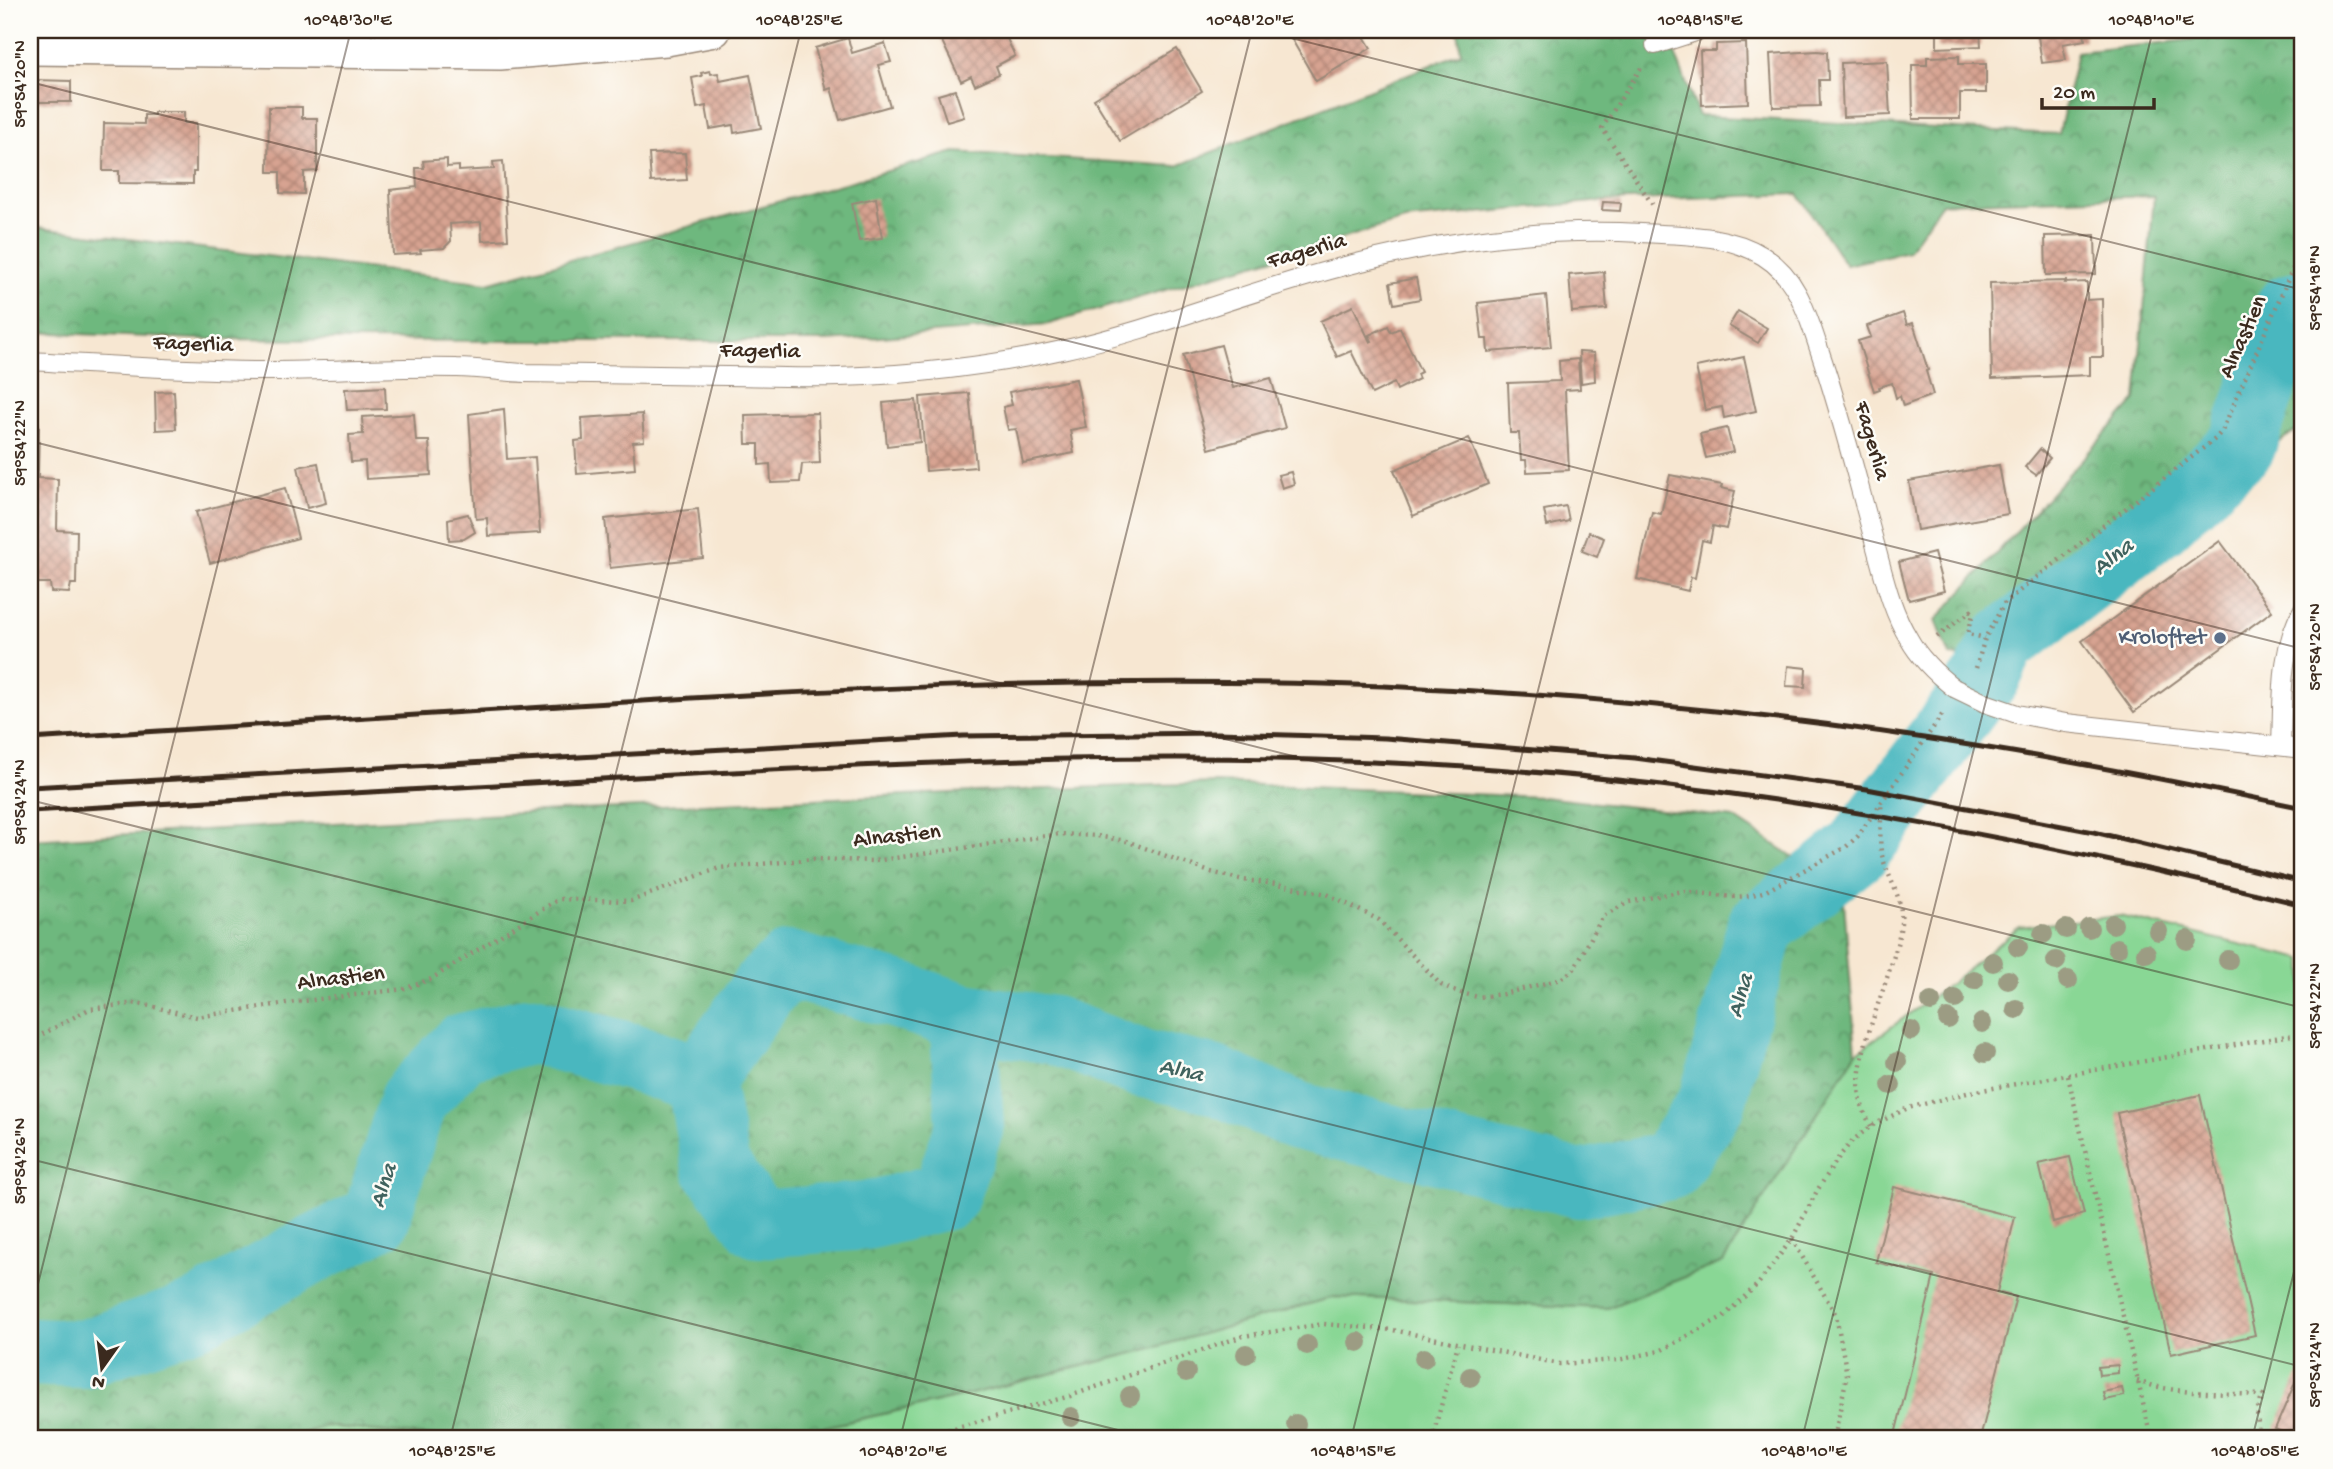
<svg xmlns="http://www.w3.org/2000/svg" width="2333" height="1469" viewBox="0 0 2333 1469" font-family="'Gochi Hand',sans-serif">
<defs>
<pattern id="forest-crowns" width="20" height="18" patternUnits="userSpaceOnUse" patternTransform="scale(1.75)"><rect width="20" height="18" fill="#6eb87e"/><path d="M2 6a3 3 0 1 1 6 0M12 15a3 3 0 1 1 6 0" fill="none" stroke="#5c9667"/></pattern>
<pattern id="building-cross-hatch" width="8" height="8" patternUnits="userSpaceOnUse" patternTransform="scale(1.75)"><rect width="8" height="8" fill="#d7a391"/><path d="M0 0l8 8M0 8l8-8" fill="none" stroke="#b08576"/></pattern>
</defs>
<rect width="100%" height="100%" fill="#fdfcf7"/>
<filter id="ink" filterUnits="userSpaceOnUse"><feTurbulence type="fractalNoise" baseFrequency=".0143" numOctaves="2"/><feDisplacementMap in="SourceGraphic" scale="14" xChannelSelector="R" yChannelSelector="G"/><feConvolveMatrix kernelMatrix="1 2 1 2 8 2 1 2 1" color-interpolation-filters="sRGB"/></filter>
<filter id="wash" filterUnits="userSpaceOnUse"><feTurbulence type="fractalNoise" baseFrequency=".00686" numOctaves="4" result="noise"/><feDisplacementMap in="SourceGraphic" scale="28" xChannelSelector="R" yChannelSelector="G"/><feGaussianBlur stdDeviation="1.57" result="paint"/><feColorMatrix in="noise" values="0 0 0 0 0 0 0 0 0 0 0 0 0 0 0 0 0 1.4 0 .05"/><feComposite in="paint" operator="in"/></filter>
<g filter="url(#wash)">
<rect width="100%" height="100%" fill="#f7e7d2"/>
<g fill="#89d795" stroke="#62805a" stroke-width="2">
<path d="M2120 916 2303 959V1439H769L951 1399 1145 1350 1334 1297 1607 1308 1723 1262 1856 1053 1946 987 2019 927Z"/>
<path d="M325 1426 447 1438 484 1439H285Z"/>
</g>
<g fill="url(#forest-crowns)" stroke="#54714e" stroke-width="2">
<path d="M1458 30H1666L1699 116 2059 134 2077 52 2281 30H2303V426L2047 595 1989 660 1950 656 1936 620 2136 400 2154 196 1942 203 1908 251 1846 265 1798 194 1603 201 1405 220 1049 324 828 341H485L197 339 30 332V227L488 283 955 152 1177 166 1461 53Z"/>
<path d="M1216 783 1542 797 1734 818 1843 889 1856 1053 1723 1262 1607 1308 1334 1297 1145 1350 951 1399 769 1439H484L447 1438 325 1426 285 1439H30V840C425 817 820 796 1216 783Z"/>
</g>
<g fill="none" stroke-linecap="round" stroke-linejoin="round">
<g stroke="#48b7bf" stroke-width="68">
<path d="M700 1080 766 986 789 965 901 996 963 1017"/>
<path d="M30 1352 83 1354 195 1315 301 1256 376 1218 413 1100 463 1047 533 1030 639 1059 700 1080 716 1167 758 1224 866 1216 945 1196 970 1126 963 1017 1053 1030 1140 1063 1212 1079 1298 1116 1579 1184 1669 1166 1712 1102 1761 926 1858 849 1987 677 2003 643 2159 523 2242 446 2289 308 2303 303"/>
</g>
</g>
<g id="blocks">
<g fill="url(#building-cross-hatch)">
<path d="M945 30H1003L1015 56 996 66 999 74 975 85 971 76 961 81 938 33Z"/>
<path d="M1305 30H1360L1371 48 1316 81 1291 38Z"/>
<path d="M1937 30H1980L1981 46 1937 48Z"/>
<path d="M2037 30H2084L2085 40 2063 44 2066 60 2042 63Z"/>
<path d="M848 38 852 53 885 43 891 62 878 65 890 106 840 120 831 88 826 90 815 48Z"/>
<path d="M1746 43 1748 103 1702 105 1700 51H1716V44Z"/>
<path d="M1177 49 1202 91 1120 141 1094 99Z"/>
<path d="M1817 51 1827 52 1828 80H1819L1820 106 1773 107 1770 54Z"/>
<path d="M1959 56V64H1986V93H1960V119H1913L1912 65H1927V57Z"/>
<path d="M1887 61 1890 115 1843 117 1841 63Z"/>
<path d="M710 71 711 74 718 73 720 81 750 75 761 128 734 133 733 125 710 129 706 106 697 108 692 78 702 76 701 73Z"/>
<path d="M34 80 71 81V102H34Z"/>
<path d="M955 90 964 117 947 122 938 95Z"/>
<path d="M269 107H302V118H317V171L304 172V194L280 193V172H268Z"/>
<path d="M154 112H184V123H196V172H193V184L119 183V171H103L104 123 144 124V115H154Z"/>
<path d="M685 153 687 180 651 182 649 154Z"/>
<path d="M447 159V167L459 166V171L494 169 493 162 503 161 508 239 482 241 481 222 450 224 451 241 444 248 420 250 421 253 393 255 390 190 417 187 416 168H424L423 161Z"/>
<path d="M876 198 882 238 859 241 852 203Z"/>
<path d="M1603 202 1621 203 1620 211 1602 210Z"/>
<path d="M2095 235 2096 274 2046 275 2045 236Z"/>
<path d="M1604 272 1607 309 1572 312 1569 275Z"/>
<path d="M1416 278 1420 299 1394 304 1390 283Z"/>
<path d="M2066 281 2065 283 2087 282V300L2102 299 2103 357H2090V375L1992 379 1990 283Z"/>
<path d="M1546 295 1551 347 1488 352 1487 339H1482L1478 303Z"/>
<path d="M1353 306 1370 342 1372 341 1369 335 1388 326 1391 332 1400 328 1421 372 1417 374 1419 379 1397 390 1394 383 1372 394 1351 351 1337 357 1320 321Z"/>
<path d="M1738 311 1767 328 1758 343 1729 326Z"/>
<path d="M1903 313 1907 325 1913 323 1928 370 1926 371 1933 395 1903 406 1900 396 1896 398 1892 383 1879 387 1880 389 1874 391 1858 341 1871 337 1867 326Z"/>
<path d="M161 338 172 339 170 349 159 348Z"/>
<path d="M1221 345 1233 388 1271 378 1285 428 1209 449 1183 355Z"/>
<path d="M1579 352 1594 353 1595 381 1581 383Z"/>
<path d="M1744 357 1756 411 1724 418 1722 407 1705 410 1696 367Z"/>
<path d="M1578 359 1580 389 1565 390 1569 470 1527 472 1526 460H1521L1519 433H1510L1508 383 1560 381 1559 361Z"/>
<path d="M1076 379 1086 427 1070 430 1074 453 1023 463 1016 429 1008 430 1003 407 1012 405 1009 392Z"/>
<path d="M385 387 386 409 347 410 345 389Z"/>
<path d="M174 391 176 429 156 430 155 392Z"/>
<path d="M969 393 976 467 926 471 920 397Z"/>
<path d="M916 400 920 442 887 446 883 403Z"/>
<path d="M504 409 507 459 535 457 540 533 488 536 487 518 476 519 469 414Z"/>
<path d="M818 413 820 463 802 464 800 482 771 483 770 464 759 465V444H746L745 415Z"/>
<path d="M414 414 416 441H429L431 475 366 479 365 461 351 462 349 435 363 434 362 417Z"/>
<path d="M642 414 644 441 633 442 635 469 577 474 575 441 583 440 582 418Z"/>
<path d="M30 426 39 427 38 478 58 479 57 530 77 531 76 584H71L69 593 51 592 50 583H30Z"/>
<path d="M1727 428 1733 452 1706 458 1700 434Z"/>
<path d="M1469 438 1488 484 1413 516 1394 470Z"/>
<path d="M2040 449 2050 458 2036 475 2025 467Z"/>
<path d="M318 463 326 503 307 508 298 467Z"/>
<path d="M1999 465 2008 514 1917 530 1909 481Z"/>
<path d="M1291 472 1294 484 1282 488 1278 475Z"/>
<path d="M1670 475 1722 485 1721 488 1735 491 1726 529 1713 526 1710 542 1702 540 1695 578 1691 577 1688 591 1637 579 1652 512 1661 514Z"/>
<path d="M285 488 298 538 210 563 196 512Z"/>
<path d="M1566 506 1569 521 1547 526 1544 510Z"/>
<path d="M698 509 703 558 610 568 605 519Z"/>
<path d="M468 514 475 532 464 539 449 540 448 519Z"/>
<path d="M1589 532 1604 538 1597 557 1582 551Z"/>
<path d="M2220 541 2272 611 2134 712 2082 641Z"/>
<path d="M1934 553 1944 591 1909 600 1899 562Z"/>
<path d="M1788 666 1806 668 1805 687 1786 686Z"/>
<path d="M2200 1095 2255 1335 2171 1354 2117 1113Z"/>
<path d="M2070 1157 2084 1214 2053 1222 2039 1164Z"/>
<path d="M1894 1187 2015 1217 1997 1292 2016 1297 1980 1439H1894L1934 1276 1876 1262Z"/>
<path d="M2303 1364V1439H2298L2275 1429Z"/>
<path d="M2118 1365V1373L2099 1375 2098 1367Z"/>
<path d="M2122 1388 2124 1396 2105 1400 2103 1392Z"/>
</g>
</g>
</g>
<g filter="url(#ink)">
<use href="#blocks" fill-opacity="0" stroke="#998878" stroke-width="2"/>
<g fill="none" stroke-linecap="round" stroke-linejoin="round">
<g stroke="#998878" stroke-width="20">
<g id="lane">
<path d="M1655 45 1702 30"/>
<path d="M30 361C105 365 179 370 254 371 322 372 389 366 457 368 479 368 502 372 524 373 591 374 659 375 726 376 764 376 801 378 839 377 910 375 992 366 1062 350 1161 328 1255 288 1353 264 1446 240 1546 228 1642 233 1682 235 1728 234 1763 256 1797 277 1807 313 1819 349 1841 413 1857 479 1875 544 1884 576 1891 610 1909 639 1920 659 1936 674 1954 688"/>
<path d="M1985 703 2017 714 2066 723 2303 749"/>
<path d="M2281 746C2283 699 2279 650 2303 609"/>
</g>
</g>
<g stroke="#998878" stroke-width="36">
<path id="street" d="M30 48 500 53 666 39 714 30"/>
</g>
<g stroke="#998878" stroke-width="4.5" stroke-dasharray="2 5" stroke-linecap="butt">
<path d="M1641 68 1602 128 1654 207"/>
<path d="M1937 637 1971 611 1973 614 1968 634 1985 638"/>
<path d="M1976 668 1985 638 2005 602 2215 439 2222 431 2294 266 2303 263"/>
<path d="M30 1041 89 1009 137 1003 197 1017 287 1003 404 989 431 979 559 899 631 901 719 868 814 859 874 861 1060 834 1097 836 1126 841 1207 871 1243 880 1276 884 1327 894 1379 920 1441 985 1461 993 1478 997 1503 994 1561 979 1574 969 1603 916 1629 902 1683 891 1732 897 1749 896 1766 891 1846 847 1858 836 1944 712"/>
<path d="M2068 1076 2150 1434 2155 1439"/>
<path d="M1871 1126C1867 1118 1863 1110 1861 1101 1849 1057 1896 973 1901 923 1904 897 1886 876 1881 851 1879 836 1882 818 1881 802"/>
<path d="M1792 1239 1836 1315 1847 1375 1834 1439"/>
<path d="M2137 1381C2178 1395 2220 1393 2263 1395L2257 1411 2259 1439"/>
<path d="M914 1439 1070 1396 1243 1336 1324 1324 1393 1330 1560 1364 1618 1360 1660 1351 1724 1316 1758 1284 1792 1239 1818 1189 1839 1157 1852 1141 1871 1126 1908 1108 1971 1092 2303 1033"/>
<path d="M1432 1439 1458 1344"/>
</g>
<use href="#lane" stroke="#fff" stroke-width="18"/>
<use href="#street" stroke="#fff" stroke-width="33"/>
<g stroke="#3b2a1e" stroke-width="5">
<path d="M30 739C202 728 373 718 545 707 824 689 1103 675 1383 686 1585 695 1788 715 1988 748 2093 765 2198 786 2303 808"/>
<path d="M30 787 963 736 1217 733 1385 738 1635 758 1867 789 2094 832 2303 882"/>
<path d="M30 811C244 799 458 787 672 775 937 761 1200 749 1465 767 1748 785 2028 838 2303 905"/>
</g>
<g stroke="#998878" stroke-width="20" stroke-linecap="butt">
<path id="lane-bridge" d="M1954 688 1985 703"/>
</g>
<use href="#lane-bridge" stroke="#fff" stroke-width="18"/>
</g>
<g fill="#9c9c83">
<circle cx="2113" cy="924" r="10"/>
<circle cx="2089" cy="928" r="10"/>
<circle cx="2066" cy="929" r="10"/>
<circle cx="2158" cy="931" r="10"/>
<circle cx="2043" cy="934" r="10"/>
<circle cx="2187" cy="940" r="10"/>
<circle cx="2018" cy="947" r="10"/>
<circle cx="2117" cy="948" r="10"/>
<circle cx="2146" cy="953" r="10"/>
<circle cx="2228" cy="960" r="10"/>
<circle cx="2056" cy="961" r="10"/>
<circle cx="1993" cy="962" r="10"/>
<circle cx="1974" cy="980" r="10"/>
<circle cx="2008" cy="980" r="10"/>
<circle cx="2068" cy="980" r="10"/>
<circle cx="1955" cy="999" r="10"/>
<circle cx="1931" cy="1002" r="10"/>
<circle cx="2016" cy="1009" r="10"/>
<circle cx="1948" cy="1019" r="10"/>
<circle cx="1982" cy="1023" r="10"/>
<circle cx="1911" cy="1031" r="10"/>
<circle cx="1985" cy="1053" r="10"/>
<circle cx="1897" cy="1062" r="10"/>
<circle cx="1891" cy="1085" r="10"/>
<circle cx="1358" cy="1342" r="10"/>
<circle cx="1307" cy="1345" r="10"/>
<circle cx="1246" cy="1354" r="10"/>
<circle cx="1424" cy="1358" r="10"/>
<circle cx="1186" cy="1372" r="10"/>
<circle cx="1470" cy="1377" r="10"/>
<circle cx="1130" cy="1396" r="10"/>
<circle cx="1071" cy="1417" r="10"/>
<circle cx="1296" cy="1424" r="10"/>
</g>
</g>
<path fill="none" stroke="#3b2a1e" stroke-width="2" stroke-opacity="0.45" d="M1259 30 2303 290M30 82 2303 649M30 441 2303 1008M30 800 2303 1367M30 1159 1154 1439M30 1316 351 30M450 1439 801 30M900 1439 1252 30M1351 1439 1703 30M1802 1439 2153 30M2252 1439 2303 1236"/>
<circle fill="#5c6f8a" stroke="#fdfcf7" stroke-width="2.5" cx="2220" cy="638" r="7"/>
<g text-anchor="middle" dominant-baseline="central" stroke-width="5" stroke-linejoin="round" paint-order="stroke">
<g font-size="23" fill="#3b2a1e" stroke="#fdfcf7">
<text transform="translate(1307 252) rotate(-16)">Fagerlia</text>
<text transform="translate(2244 337) rotate(-66)">Alnastien</text>
<text transform="translate(193 345) rotate(2)">Fagerlia</text>
<text transform="translate(760 352) rotate(1)">Fagerlia</text>
<text transform="translate(1871 441) rotate(74)">Fagerlia</text>
<text transform="translate(897 837) rotate(-6)">Alnastien</text>
<text transform="translate(341 979) rotate(-7)">Alnastien</text>
</g>
<g font-size="23" fill="#4e5e75" stroke="#fdfcf7" text-anchor="end">
<text x="2206" y="638">Kroloftet</text>
</g>
<g font-size="24" font-style="italic" fill="#40625e" stroke="#fdfcf7">
<text transform="translate(2114 558) rotate(-38)">Alna</text>
<text transform="translate(1742 996) rotate(-74)">Alna</text>
<text transform="translate(1181 1072) rotate(13)">Alna</text>
<text transform="translate(385 1186) rotate(-72)">Alna</text>
</g>
</g>
<rect width="2333" height="1469" fill="none" stroke="#fdfcf7" stroke-width="77"/>
<g transform="translate(102 1368) rotate(194)" stroke="#fdfcf7" stroke-width="5" paint-order="stroke">
<path d="M0-5L12 26L0 18L-12 26Z" fill="#3b2a1e"/>
<text y="-10" font-size="19" font-weight="bold" text-anchor="middle" fill="#3b2a1e">N</text>
</g>
<path d="M2042 98v10h112v-10" fill="none" stroke="#3b2a1e" stroke-width="3.5"/>
<text x="2053" y="98" font-size="21" fill="#3b2a1e" stroke="#fdfcf7" stroke-width="5" paint-order="stroke">20 m</text>
<rect x="38" y="38" width="2256" height="1392" fill="none" stroke="#3b2a1e" stroke-width="2.5"/>
<g font-size="18" text-anchor="middle" fill="#3b2a1e">
<text x="348" y="25">10°48'30"E</text>
<text x="799" y="25">10°48'25"E</text>
<text x="1250" y="25">10°48'20"E</text>
<text x="1700" y="25">10°48'15"E</text>
<text x="2151" y="25">10°48'10"E</text>
<text transform="translate(19 84) rotate(-90)" y="6">59°54'20"N</text>
<text transform="translate(2314 288) rotate(-90)" y="6">59°54'18"N</text>
<text transform="translate(19 443) rotate(-90)" y="6">59°54'22"N</text>
<text transform="translate(2314 647) rotate(-90)" y="6">59°54'20"N</text>
<text transform="translate(19 802) rotate(-90)" y="6">59°54'24"N</text>
<text transform="translate(2314 1006) rotate(-90)" y="6">59°54'22"N</text>
<text transform="translate(19 1161) rotate(-90)" y="6">59°54'26"N</text>
<text transform="translate(2314 1365) rotate(-90)" y="6">59°54'24"N</text>
<text x="452" y="1456">10°48'25"E</text>
<text x="903" y="1456">10°48'20"E</text>
<text x="1353" y="1456">10°48'15"E</text>
<text x="1804" y="1456">10°48'10"E</text>
<text x="2255" y="1456">10°48'05"E</text>
</g>
</svg>
